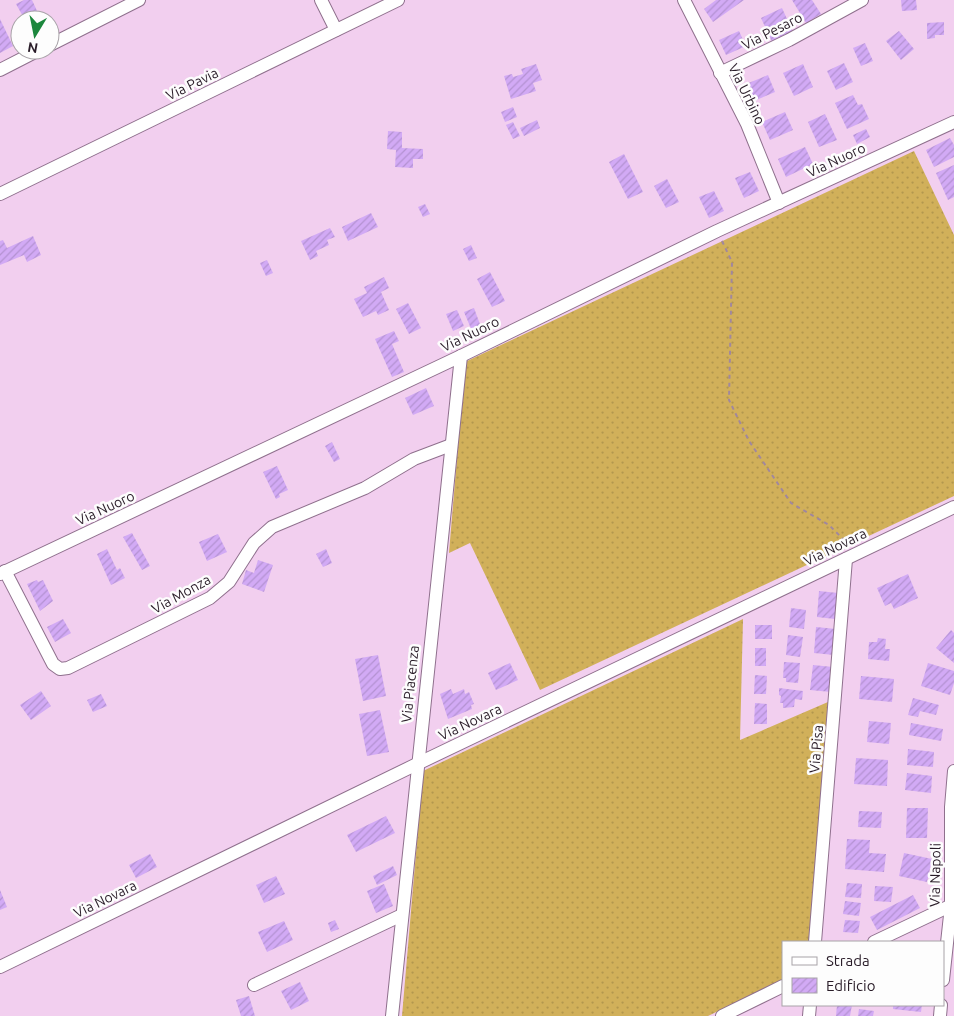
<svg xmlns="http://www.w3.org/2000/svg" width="954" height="1016" viewBox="0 0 954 1016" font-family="Ubuntu,sans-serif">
<defs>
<pattern id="grass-dots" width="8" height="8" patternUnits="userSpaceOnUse" patternTransform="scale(1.25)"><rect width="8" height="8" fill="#d1b05a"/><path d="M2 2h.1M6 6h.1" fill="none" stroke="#b3974e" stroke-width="1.8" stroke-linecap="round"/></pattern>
<pattern id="building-hatch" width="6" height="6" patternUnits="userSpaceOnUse" patternTransform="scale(1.25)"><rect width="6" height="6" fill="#d2aaf5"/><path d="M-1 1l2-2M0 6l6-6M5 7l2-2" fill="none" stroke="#b492d2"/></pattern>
</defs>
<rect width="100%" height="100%" fill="#f2cfef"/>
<g fill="url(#grass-dots)">
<path d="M914 151 954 235V496L540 690 470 543 449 553 465 362Z"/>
<path d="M743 619 740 740 828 702 811 942H783V980L708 1016H402L423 771Z"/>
</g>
<g fill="url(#building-hatch)">
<path d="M24 0H32L38 13 25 20 16 4Z"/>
<path d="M716 0H744L713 22 704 9Z"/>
<path d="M792 0H812L821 14 806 23Z"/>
<path d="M901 0H916L917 10 902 11Z"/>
<path d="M782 8 793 32 772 42 761 18Z"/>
<path d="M0 19 13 46 0 53Z"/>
<path d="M944 22V35H935V38L927 39V23Z"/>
<path d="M739 31 746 46 726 55 719 40Z"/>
<path d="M899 31 914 49 901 60 886 41Z"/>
<path d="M865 43 873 61 861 66 853 48Z"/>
<path d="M844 63 853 82 836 90 827 71Z"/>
<path d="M536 64 542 80 533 83 536 91 511 99 504 76 512 74 513 77 523 74 521 69Z"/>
<path d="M803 64 813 87 794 96 783 73Z"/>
<path d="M768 75 775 92 754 101 746 84Z"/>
<path d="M853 95 858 105 862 104 869 119 847 129 835 103Z"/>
<path d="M513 107 517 117 505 122 501 112Z"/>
<path d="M785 112 793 130 770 140 762 122Z"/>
<path d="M825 114 837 140 819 147 808 122Z"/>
<path d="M537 120 540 128 524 136 520 128Z"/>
<path d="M513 122 520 136 513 139 506 125Z"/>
<path d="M866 129 870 137 857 144 853 135Z"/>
<path d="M388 131 402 132V148L423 149V159H413V168L395 167 396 150 387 149Z"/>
<path d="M950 138 954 145V157L934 167 926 150Z"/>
<path d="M805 147 813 164 786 177 778 159Z"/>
<path d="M624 154 643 192 628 199 609 162Z"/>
<path d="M954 165V197L948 200 936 173Z"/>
<path d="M750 172 759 191 744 198 735 178Z"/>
<path d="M667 179 679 202 666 208 654 186Z"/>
<path d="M714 191 724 211 709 218 699 197Z"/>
<path d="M425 204 430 214 423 217 418 207Z"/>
<path d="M371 213 378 227 348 241 342 227Z"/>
<path d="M330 228 335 237 327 240 329 245 316 251 318 256 310 260 301 241Z"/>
<path d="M33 236 41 255 27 262 24 255 0 265V241L3 240 7 248Z"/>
<path d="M471 245 477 258 469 261 463 249Z"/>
<path d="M267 260 273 273 266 276 260 263Z"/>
<path d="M490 272 505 301 492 307 477 279Z"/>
<path d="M384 277 389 288 381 292 389 310 378 315 376 311 363 317 354 299 367 293 364 287Z"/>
<path d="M408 303 421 328 409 334 396 309Z"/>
<path d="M474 308 481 327 472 331 464 312Z"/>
<path d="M457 310 464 326 453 331 446 314Z"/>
<path d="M394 331 399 341 392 344 404 372 392 377 375 339Z"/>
<path d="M426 388 434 406 413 415 405 398Z"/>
<path d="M332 442 340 459 334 462 325 446Z"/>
<path d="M277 466 288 490 279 494 280 497 276 499 263 472Z"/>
<path d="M132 533 150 566 142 570 123 537Z"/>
<path d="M218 534 227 552 207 561 199 542Z"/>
<path d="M107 549 117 570 120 568 125 578 111 585 97 554Z"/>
<path d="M326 549 332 563 323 567 316 554Z"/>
<path d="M258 560 273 565 264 592 242 584 246 570 254 573Z"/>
<path d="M908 574 918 598 894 609 891 603 885 606 877 588Z"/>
<path d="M37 580 38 582 43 580 53 601 40 611 27 584Z"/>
<path d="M819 591 838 593 835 619 817 617Z"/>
<path d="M791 608 806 610 804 629 789 627Z"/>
<path d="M63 619 71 633 55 642 47 627Z"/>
<rect x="755" y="625" width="17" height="14"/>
<path d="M816 627 836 629 834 655 814 653Z"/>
<path d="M951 630 954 633V663L936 648Z"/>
<path d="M788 635 803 637 800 657 786 655Z"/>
<path d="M878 638 886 639 885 649H890L889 661 868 659 869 642H877Z"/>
<rect x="755" y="648" width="11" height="18"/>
<path d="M378 655 386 696 363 701 355 659Z"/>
<path d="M784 662 800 663 798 683 786 682V678H783Z"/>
<path d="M510 663 518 680 496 690 488 673Z"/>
<path d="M928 663 954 671V683L950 695 921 686Z"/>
<path d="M813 665 833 667 831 692 810 690Z"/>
<path d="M755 675 767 676 766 694H754Z"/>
<path d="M861 676 894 679 892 702 859 699Z"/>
<path d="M779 688 803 691 802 700 795 699 794 707 783 708V703H780L781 696 779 695Z"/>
<path d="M451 689 453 694 464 689 465 694 469 692 474 704 471 705 472 709 448 719 440 694Z"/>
<path d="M41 691 51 706 31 720 20 705Z"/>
<path d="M101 694 107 706 93 712 87 700Z"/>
<path d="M913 698 939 705 936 715 920 711 918 717 908 715Z"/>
<path d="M755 703 767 704V724H754Z"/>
<path d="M380 710 389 752 367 756 359 714Z"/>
<path d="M869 721 891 723 889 744 867 742Z"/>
<path d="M911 723 943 729 941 741 909 735Z"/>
<path d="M908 749 934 752 933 767 907 765Z"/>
<path d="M856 758 888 760 887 786 854 784Z"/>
<path d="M907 773 932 776 931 793 905 790Z"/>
<path d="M907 808H928L927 838H906Z"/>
<path d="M859 811 882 812 881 828 858 827Z"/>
<path d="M386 816 395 833 356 852 347 835Z"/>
<path d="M847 839 870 840 869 853 886 854 884 872 845 869Z"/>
<path d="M904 853 932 859 927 882 899 876Z"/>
<path d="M150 854 157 867 136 878 129 865Z"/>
<path d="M393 866 397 875 377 885 373 876Z"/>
<path d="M276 876 285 894 264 903 256 885Z"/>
<path d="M847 883 862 884 861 898 845 897Z"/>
<path d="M384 884 393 906 376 913 367 891Z"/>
<path d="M875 886 893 887 891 902 874 901Z"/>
<path d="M0 890 7 907 0 910Z"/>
<path d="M913 895 920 908 877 930 870 917Z"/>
<path d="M845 901 861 903 859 916 843 914Z"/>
<path d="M335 920 339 929 331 932 328 923Z"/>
<path d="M845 920 860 921 858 933 843 932Z"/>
<path d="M284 921 293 940 267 952 258 932Z"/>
<path d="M300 982 309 1001 291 1010 281 991Z"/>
<path d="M249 996 255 1016H241L236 1000Z"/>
<path d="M837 1005H852L850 1016H836Z"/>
<path d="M893 1005H922L921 1012 893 1009Z"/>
<path d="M859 1009 874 1011 873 1016H858Z"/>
</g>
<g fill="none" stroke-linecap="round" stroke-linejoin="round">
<g stroke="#8f708d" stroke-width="14">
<g id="minor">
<path d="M321 0 336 30"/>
<path d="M684 0 747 124 779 203"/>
<path d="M50 45 139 0"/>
<path d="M0 70 39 50"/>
<path d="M720 73 789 40 862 0"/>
<path d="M0 194 398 0"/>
<path d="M5 571 53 664 60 669 68 668 210 598 229 582 254 543 272 527 365 488 414 459 451 445"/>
<path d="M0 574 461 356 717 231 954 122"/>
<path d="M815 942 846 559"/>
<path d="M874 942 954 904"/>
<path d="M0 967 417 764 954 507"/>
<path d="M943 980 951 906V807L954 771"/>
<path d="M254 985 402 915"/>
<path d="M392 1016 461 356"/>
<path d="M722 1016 783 986"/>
<path d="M809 1016 810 1005"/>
<path d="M940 1016 941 1005"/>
</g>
</g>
<path stroke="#a1879e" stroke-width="2" stroke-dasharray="4 4" stroke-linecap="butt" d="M722 241 732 262 729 400 749 441 791 503 829 525 848 544"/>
<use href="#minor" stroke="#fff" stroke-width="12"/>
</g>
<g text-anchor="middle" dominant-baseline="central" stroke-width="5" stroke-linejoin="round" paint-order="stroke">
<g font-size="14" fill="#291c28" stroke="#fdfdfd">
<text transform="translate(772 31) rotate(-27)">Via Pesaro</text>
<text transform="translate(192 84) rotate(-26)">Via Pavia</text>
<text transform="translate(747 94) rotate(64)">Via Urbino</text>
<text transform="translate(836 160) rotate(-25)">Via Nuoro</text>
<text transform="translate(470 334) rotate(-26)">Via Nuoro</text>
<text transform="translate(105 508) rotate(-25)">Via Nuoro</text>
<text transform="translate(835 547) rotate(-26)">Via Novara</text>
<text transform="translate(181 594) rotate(-29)">Via Monza</text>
<text transform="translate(410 684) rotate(-84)">Via Piacenza</text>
<text transform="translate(470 722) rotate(-25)">Via Novara</text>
<text transform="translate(816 749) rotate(-85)">Via Pisa</text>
<text transform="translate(935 875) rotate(-89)">Via Napoli</text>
<text transform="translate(105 899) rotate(-26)">Via Novara</text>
</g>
</g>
<rect x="782" y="941" width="162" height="65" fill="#fdfdfd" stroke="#a8a3a8"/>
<rect x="792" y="957" width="25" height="8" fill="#ffffff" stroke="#a8a3a8"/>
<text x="826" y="966" font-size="15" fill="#291c28">Strada</text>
<rect x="792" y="978" width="25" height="15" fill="url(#building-hatch)" stroke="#a8a3a8"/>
<text x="826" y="991" font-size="15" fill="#291c28">Edificio</text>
<g transform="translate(35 35) rotate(190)"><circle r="24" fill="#fdfdfd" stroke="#a8a3a8"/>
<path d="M0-4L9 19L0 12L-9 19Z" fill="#1c873d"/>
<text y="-8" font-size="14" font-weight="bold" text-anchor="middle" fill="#291c28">N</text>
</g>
</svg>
